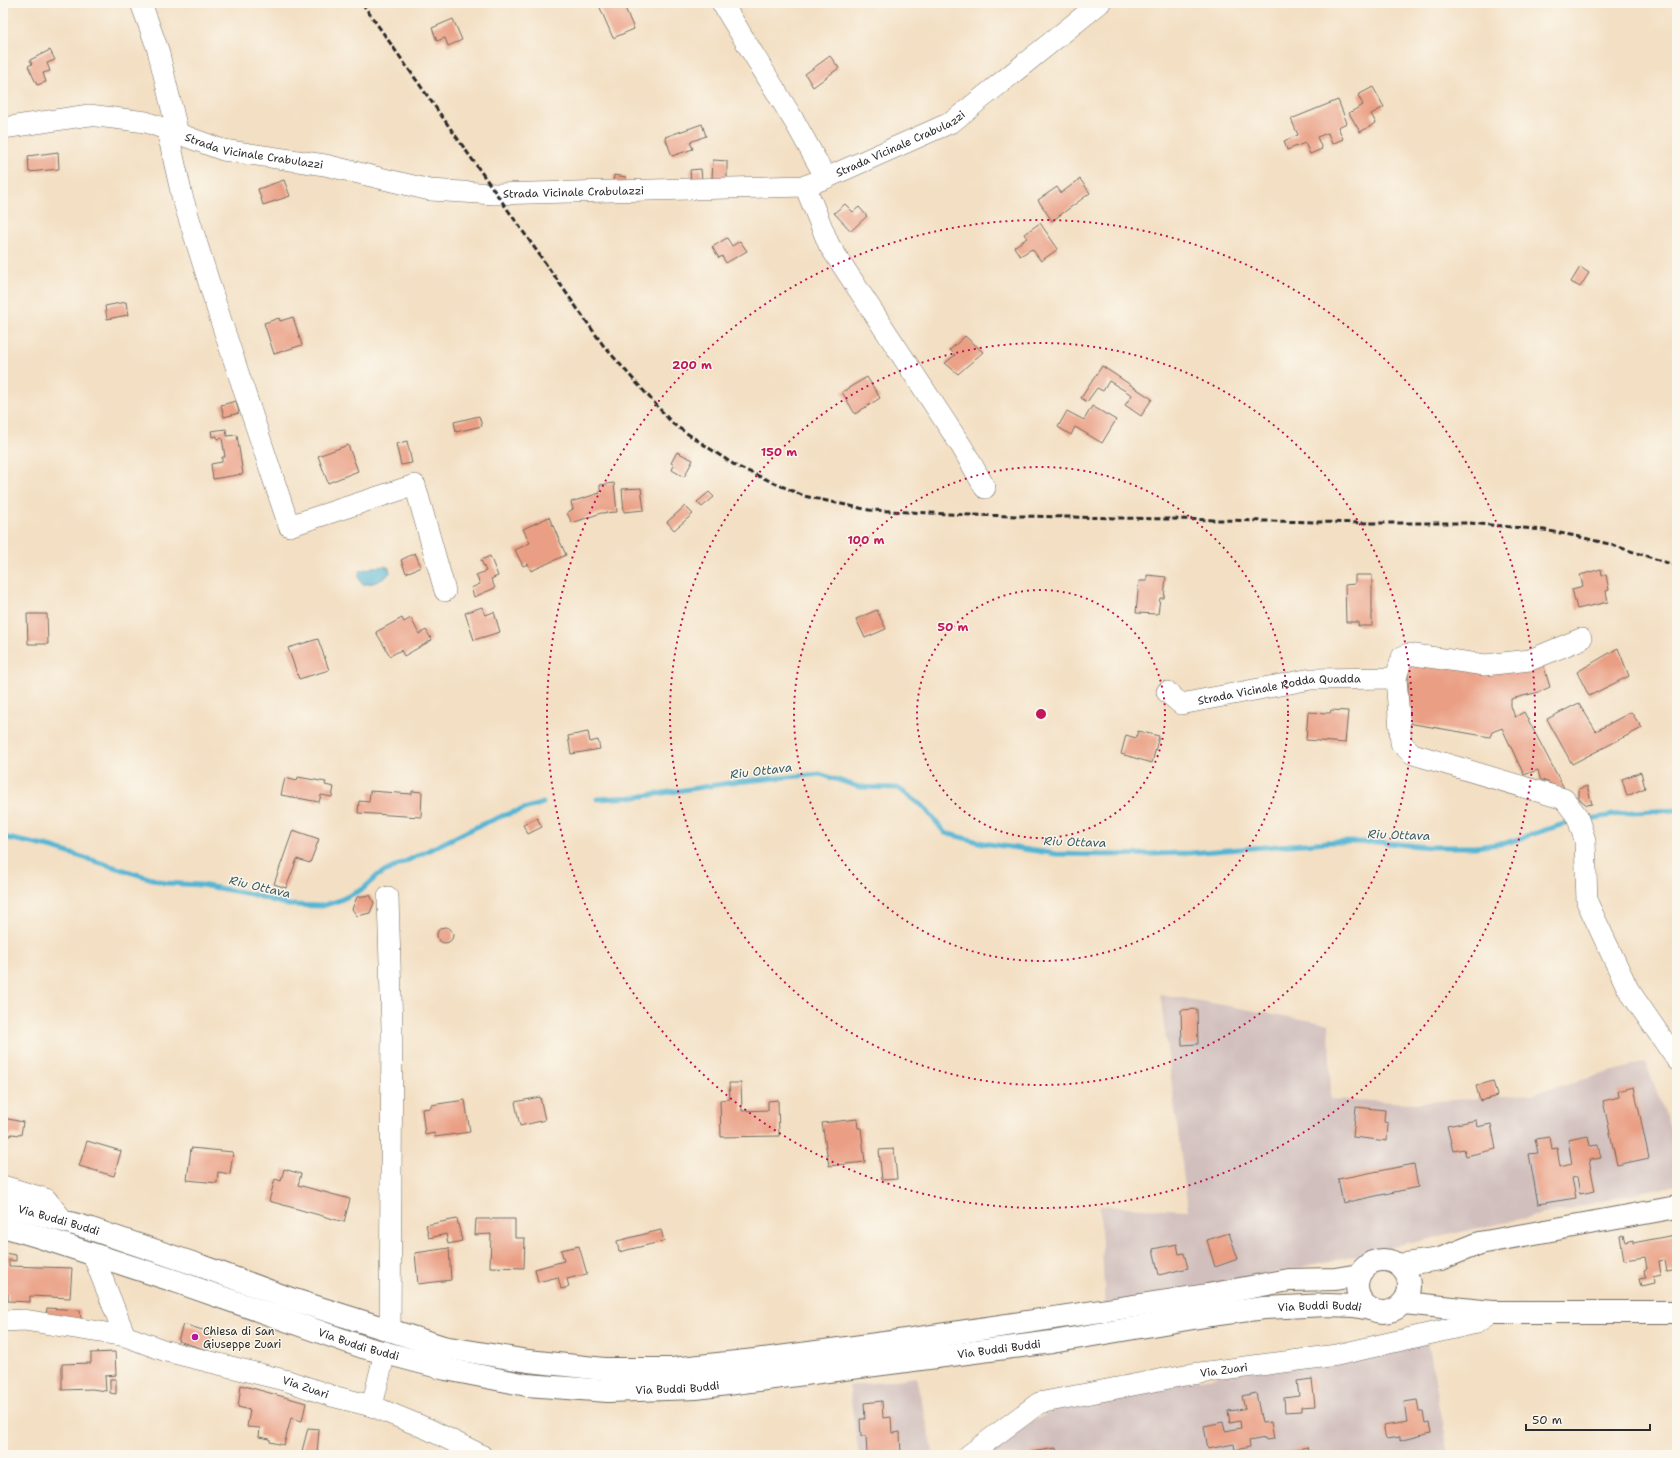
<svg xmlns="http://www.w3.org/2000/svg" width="1680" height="1458" viewBox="0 0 1680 1458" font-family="'Shantell Sans',sans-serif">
<rect width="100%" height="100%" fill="#fbf7ec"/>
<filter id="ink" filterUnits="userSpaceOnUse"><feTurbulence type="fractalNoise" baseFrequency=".025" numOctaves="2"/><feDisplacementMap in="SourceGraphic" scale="8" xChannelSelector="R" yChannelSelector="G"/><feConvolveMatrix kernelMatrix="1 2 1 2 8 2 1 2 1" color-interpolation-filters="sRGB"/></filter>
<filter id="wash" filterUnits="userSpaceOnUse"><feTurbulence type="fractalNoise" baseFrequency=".012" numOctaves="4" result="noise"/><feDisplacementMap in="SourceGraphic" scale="16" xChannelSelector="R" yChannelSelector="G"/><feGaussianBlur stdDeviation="0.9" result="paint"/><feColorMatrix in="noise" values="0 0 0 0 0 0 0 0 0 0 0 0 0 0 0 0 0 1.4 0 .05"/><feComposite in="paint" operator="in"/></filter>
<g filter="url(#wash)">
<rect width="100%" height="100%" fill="#f3dfc3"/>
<g fill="#d1bfbd">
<path d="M1160 994 1329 1024 1331 1099 1414 1103 1531 1094 1646 1062 1677 1146V1185L1105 1310 1100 1206 1188 1210Z"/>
<path d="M1428 1342 1449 1455H984L1006 1437 1071 1400Z"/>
<path d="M916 1377 934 1455H859L849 1386Z"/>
</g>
<path fill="#55b5d3" stroke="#40707f" d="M385 566 389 568 390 572C386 580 370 585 362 584 359 580 358 576 360 571L373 567Z"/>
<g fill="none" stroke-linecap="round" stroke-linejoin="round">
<g stroke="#55b5d3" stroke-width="5">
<path d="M597 799 637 797 736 782 820 774 859 787 898 788 924 807 945 833 983 843 1056 854 1106 855 1190 853 1328 842H1377L1429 847H1475L1506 843 1573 821"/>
<path d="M1589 819 1633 812 1677 810"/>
<path d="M3 837 50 847 165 883 201 885 251 894 288 905 322 906 338 901 363 889 378 875 474 828 502 816 543 803"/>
</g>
</g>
<g id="blocks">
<g fill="#ea9f84">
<path d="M598 3H623L634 29 613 38Z"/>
<path d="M453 19 462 40 448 46 445 38 437 41 432 28Z"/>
<path d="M50 50 55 60 47 63 50 71 43 73 46 82 37 85 28 66 32 64 30 60Z"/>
<path d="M830 56 839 68 813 87 805 74Z"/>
<path d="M1373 87 1384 107 1371 114 1376 123 1360 132 1349 113 1363 105 1358 95Z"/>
<path d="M1338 100 1347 123 1338 127 1343 139 1332 144 1328 133 1317 137 1322 149 1310 154 1305 143 1287 150 1284 141 1298 135 1291 119Z"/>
<path d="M702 124 706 136 690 142 693 149 672 156 665 137Z"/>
<path d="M58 152 59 169 29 172 28 156Z"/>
<path d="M713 160 727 161V180L712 179Z"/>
<path d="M701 169 702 180 691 181 690 170Z"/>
<path d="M614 175 626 177 625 184 613 182Z"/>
<path d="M1080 179 1090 193 1052 221 1038 200 1057 187 1061 193Z"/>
<path d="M284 180 290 196 263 205 258 189Z"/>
<path d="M845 204 853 212 859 207 867 216 851 231 834 213Z"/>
<path d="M1040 223 1058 249 1041 261 1032 249 1020 256 1014 247 1027 238 1024 234Z"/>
<path d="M727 238 732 246 740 241 747 251 726 263 722 256 719 258 712 247Z"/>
<path d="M1580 267 1589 273 1580 287 1571 282Z"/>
<path d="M126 302 128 315 107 319 105 306Z"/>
<path d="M293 317 302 345 274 354 264 323 279 318 280 321Z"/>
<path d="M965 336 983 352 958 374 945 363 955 355 950 350Z"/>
<path d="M1102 366 1152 399 1141 416 1125 405 1132 395 1109 381 1103 391 1097 388 1087 402 1081 398Z"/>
<path d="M867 377 880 398 855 414 842 392Z"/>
<path d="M236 401 239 413 224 417 221 405Z"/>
<path d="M1092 406 1116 420 1102 443 1075 427 1071 435 1058 427 1067 411 1084 420Z"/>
<path d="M479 416 482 426 456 432 454 422Z"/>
<path d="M226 429 227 436 237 435 243 474 213 479 211 464 222 462V457H225L222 438 217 439V436L212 437 211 431Z"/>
<path d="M407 441 412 463 401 465 396 444Z"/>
<path d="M348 445 358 471 328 483 318 456Z"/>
<path d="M677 452 693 460 684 477 672 470 674 465 671 463Z"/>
<path d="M614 483 617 512 601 513 572 523 567 513 573 509 571 502 600 493V485Z"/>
<path d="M641 488 644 510 624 512 622 489Z"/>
<path d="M709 492 714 497 702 507 697 502Z"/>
<path d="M685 506 693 514 674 530 667 522Z"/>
<path d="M549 517 566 555 531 571 528 564 523 566 515 550 530 543 523 529Z"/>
<path d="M415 553 421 567 406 573 401 560Z"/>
<path d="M490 556 498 576 491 579 495 588 474 597 471 588 480 584 476 575 486 571 481 560Z"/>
<path d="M1601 569 1602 575H1606L1609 590 1606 591 1608 602 1577 609 1572 589 1583 586 1580 575Z"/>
<path d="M1147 575 1166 577 1164 598H1160L1158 614 1136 613 1139 581H1147Z"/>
<path d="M1355 575H1372V626H1358V622H1346L1345 585 1355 584Z"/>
<path d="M482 607 485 615 494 612 500 632 474 640 465 613Z"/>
<path d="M877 610 886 629 865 638 856 619Z"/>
<path d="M27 614H47L48 644H28Z"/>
<path d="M402 618 404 622 411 618 419 634 426 630 432 640 404 656 401 650 390 656 376 632Z"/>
<path d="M318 639 329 670 299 679 288 648Z"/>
<path d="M1618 648 1629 676 1589 696 1577 672Z"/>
<path d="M1408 664H1543L1550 687 1539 692 1511 699V706L1515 717 1524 712 1565 790 1540 779 1538 770 1524 775 1502 728 1492 732 1490 737 1408 723Z"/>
<path d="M1579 703 1596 731 1631 712 1642 728 1572 764 1547 719Z"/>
<path d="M1331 710 1348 711 1345 743 1306 740 1308 712 1330 713Z"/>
<path d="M1138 731 1159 736 1152 763 1121 754 1126 735 1136 738Z"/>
<path d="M588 732 590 742 598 740 600 749 571 754 568 736Z"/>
<path d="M1641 772 1645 788 1627 796 1622 779Z"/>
<path d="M298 777 326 782 325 785 334 787 332 797 321 795 319 802 281 795 285 778 297 781Z"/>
<path d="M1587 786 1592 804 1587 805 1579 799V789Z"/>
<path d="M370 791 412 794V791L422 792 421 817 358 813 359 801 369 802Z"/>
<path d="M537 818 542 827 528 834 523 825Z"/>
<path d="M293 830 319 839 310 863 297 859 286 888 274 884Z"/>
<path d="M370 895 374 903 370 913 357 916 352 909 357 897Z"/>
<circle cx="445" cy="935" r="8"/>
<path d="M1197 1009 1198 1044 1182 1045 1181 1010Z"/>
<path d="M1493 1081 1497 1096 1480 1101 1476 1086Z"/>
<path d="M729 1083H741L742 1111 768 1110V1101L778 1100 779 1136 721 1137 720 1100 730 1099Z"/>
<path d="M1634 1087 1649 1158 1617 1165 1603 1101 1619 1097 1618 1091Z"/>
<path d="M540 1097 545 1120 520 1126 515 1102Z"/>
<path d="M465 1100 470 1132 435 1137 434 1133 425 1135 422 1109 431 1108V1105Z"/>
<path d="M1356 1107 1385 1110 1384 1122 1388 1123 1387 1141 1353 1137Z"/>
<path d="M3 1118 23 1122 21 1135 11 1134V1136L3 1135Z"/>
<path d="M857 1119 858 1128H861L865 1162 829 1166 822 1123Z"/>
<path d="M1476 1120 1477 1127 1491 1124 1496 1149 1466 1156 1464 1149 1453 1151 1447 1126Z"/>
<path d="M1588 1136 1590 1146 1598 1145 1601 1158 1589 1160 1595 1191 1580 1194 1577 1177 1572 1178 1576 1198 1538 1204 1529 1154 1538 1153 1535 1139 1550 1137 1552 1149 1557 1148 1560 1167 1572 1164 1568 1140Z"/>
<path d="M87 1141 121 1151 114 1176 79 1166Z"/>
<path d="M191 1148 233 1152 230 1174 218 1172 217 1183 187 1180Z"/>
<path d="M894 1149 897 1179 882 1180 879 1150Z"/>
<path d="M1414 1164 1418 1187 1343 1203 1338 1179Z"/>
<path d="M284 1169 301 1174 298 1185 350 1199 344 1222 269 1201 275 1179 281 1181Z"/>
<path d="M457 1219 462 1241 448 1244 446 1234 429 1238 426 1225Z"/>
<path d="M476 1219H515V1238H525L524 1268 490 1267 491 1234 475 1235Z"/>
<path d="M661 1230 664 1241 619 1252 617 1241Z"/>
<path d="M1229 1233 1238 1259 1215 1267 1207 1240Z"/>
<path d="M1623 1235 1625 1242 1633 1240V1243L1674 1235 1675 1241H1677V1270L1667 1272 1665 1260 1659 1261 1661 1275 1653 1277 1654 1284 1641 1287 1639 1279 1645 1278 1644 1270 1647 1269 1645 1257 1624 1260 1620 1236Z"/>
<path d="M1177 1244 1179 1254 1184 1253 1188 1268 1159 1275 1153 1249Z"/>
<path d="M579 1246 587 1274 567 1279 569 1287 561 1289 558 1277 538 1282 535 1269 564 1261 561 1250Z"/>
<path d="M449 1248 451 1280 418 1284 415 1253Z"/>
<path d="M4 1253 16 1255V1261L9 1260V1266L72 1268 70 1298 30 1296V1302L8 1301V1294H3Z"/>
<path d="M47 1308 80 1310 81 1319 46 1315Z"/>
<path d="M183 1324 212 1333 207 1350 178 1341Z"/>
<path d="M115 1352 116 1375 105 1376 106 1391 92 1389 62 1390V1364L91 1363V1353Z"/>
<path d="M3 1363H4L6 1392H3Z"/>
<path d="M110 1379H116V1394L110 1393Z"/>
<path d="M1312 1379 1315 1406 1301 1407V1411L1285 1412 1284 1398 1299 1396 1297 1381Z"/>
<path d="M241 1385 306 1403 302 1421 291 1418 284 1445 270 1442V1439L259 1437 260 1428 247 1427 250 1410 238 1407Z"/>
<path d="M1256 1393 1262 1423 1271 1422 1274 1439 1266 1440 1265 1438 1249 1441 1250 1447 1235 1450 1234 1444 1208 1449 1204 1426 1223 1422 1225 1431 1241 1428 1240 1421 1230 1423 1228 1411 1245 1409 1242 1396Z"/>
<path d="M1417 1400 1419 1411H1423L1425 1423 1429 1422 1431 1433 1400 1441V1437L1386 1439 1383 1426 1407 1422 1404 1402Z"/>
<path d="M882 1401 883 1418 891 1417 892 1433 900 1432 901 1455H867L866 1436H861L860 1419H865L864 1403Z"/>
<path d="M308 1428 319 1429 317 1454 302 1451Z"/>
<path d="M1307 1447 1309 1455H1275V1454Z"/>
<path d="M1056 1448 1057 1455H1032L1031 1452Z"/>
</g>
</g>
</g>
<g filter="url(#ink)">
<use href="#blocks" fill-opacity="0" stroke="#716a60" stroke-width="1"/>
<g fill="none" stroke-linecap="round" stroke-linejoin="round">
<g stroke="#716a60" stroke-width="22">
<g id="minor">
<path d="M141 3 158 50 178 134"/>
<path d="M722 3 796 124 826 178"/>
<path id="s1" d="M3 128 89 115 146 122 223 150 325 165 430 190 495 194 805 186 826 178 952 122 1100 3"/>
<path d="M167 129 182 196 221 321 289 526 415 485 445 591"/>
<path d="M805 186 829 245 962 447 985 488"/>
<path d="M1581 639 1530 660 1485 665 1408 654 1402 657 1396 678 1401 743 1413 754 1564 799 1577 816 1585 840 1587 902 1628 989 1677 1060"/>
<path id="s2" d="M1167 692 1181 704 1311 679 1396 678"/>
<path d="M388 897 392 1029 390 1331"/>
<path d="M3 1186 46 1199 63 1220"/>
<path d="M3 1321 24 1320 125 1336 93 1255"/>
<path id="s3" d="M125 1336 166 1351 288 1381 332 1396 372 1406 428 1429 481 1455"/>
<path d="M372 1406 385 1352"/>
<path id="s4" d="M969 1455 1039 1403 1185 1375 1337 1355 1476 1323 1492 1312"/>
</g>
</g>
<g stroke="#716a60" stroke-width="24">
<g id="major">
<path id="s5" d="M3 1204 88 1228 201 1266 291 1299 443 1347 528 1361 604 1369H672L755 1360 892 1342 1208 1295 1289 1280 1335 1279 1359 1275"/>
<path id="s6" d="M3 1226 40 1237 175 1281 363 1347 446 1369 527 1385 608 1391 696 1388 898 1362 1052 1342 1211 1315 1264 1308 1327 1305 1354 1306 1370 1309"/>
<circle cx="1383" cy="1286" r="26"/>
<path d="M1399 1265 1440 1259 1480 1243 1677 1207"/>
<path d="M1404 1303 1492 1312H1677"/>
</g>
</g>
<use href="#minor" stroke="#fff" stroke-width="21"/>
<use href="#major" stroke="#fff" stroke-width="22"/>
<path stroke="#2b2b2b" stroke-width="3" stroke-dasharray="6 3" stroke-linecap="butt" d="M362 3 603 345 673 424 736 466 804 496 869 510 970 515 1368 523H1469L1544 530 1576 536 1609 544 1677 566"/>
</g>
</g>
<g fill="none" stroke="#c2185b" stroke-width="2" stroke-dasharray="2 4">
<circle cx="1041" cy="714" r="124"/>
<circle cx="1041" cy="714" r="247"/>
<circle cx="1041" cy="714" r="371"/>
<circle cx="1041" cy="714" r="494"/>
</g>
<circle fill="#b5179e" stroke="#fbf7ec" stroke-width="1.5" cx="195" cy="1337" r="4"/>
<g text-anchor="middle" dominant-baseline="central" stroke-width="3" stroke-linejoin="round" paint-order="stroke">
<g font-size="11" fill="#2b2b2b" stroke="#fbf7ec">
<text stroke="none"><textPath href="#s1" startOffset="917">Strada Vicinale Crabulazzi</textPath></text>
<text stroke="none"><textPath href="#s1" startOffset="257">Strada Vicinale Crabulazzi</textPath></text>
<text stroke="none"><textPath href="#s1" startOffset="581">Strada Vicinale Crabulazzi</textPath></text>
<text stroke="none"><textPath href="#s2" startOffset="118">Strada Vicinale Rodda Quadda</textPath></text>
<text stroke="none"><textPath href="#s5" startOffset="58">Via Buddi Buddi</textPath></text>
<text stroke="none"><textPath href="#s6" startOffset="1347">Via Buddi Buddi</textPath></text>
<text stroke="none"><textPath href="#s6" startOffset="375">Via Buddi Buddi</textPath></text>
<text stroke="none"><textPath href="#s6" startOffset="1023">Via Buddi Buddi</textPath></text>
<text stroke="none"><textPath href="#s4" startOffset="275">Via Zuari</textPath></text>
<text stroke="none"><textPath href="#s6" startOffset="699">Via Buddi Buddi</textPath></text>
<text stroke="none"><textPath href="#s3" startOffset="188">Via Zuari</textPath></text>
</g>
<g font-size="11" fill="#2b2b2b" stroke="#fbf7ec" text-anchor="start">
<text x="203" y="1331">Chiesa di San<tspan x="203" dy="13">Giuseppe Zuari</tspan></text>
</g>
<g font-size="12" font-style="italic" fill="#3a5b66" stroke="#fbf7ec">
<text transform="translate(761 771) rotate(-7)">Riu Ottava</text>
<text transform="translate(1399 835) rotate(2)">Riu Ottava</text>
<text transform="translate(1075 842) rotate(2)">Riu Ottava</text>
<text transform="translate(260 887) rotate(13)">Riu Ottava</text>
</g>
</g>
<circle cx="1041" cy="714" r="6" fill="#c2185b" stroke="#fbf7ec" stroke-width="2"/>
<g font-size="12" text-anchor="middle" font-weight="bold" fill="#c2185b" stroke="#fbf7ec" stroke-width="3" stroke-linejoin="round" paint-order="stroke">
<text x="692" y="369">200 m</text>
<text x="779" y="456">150 m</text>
<text x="866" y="544">100 m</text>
<text x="953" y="631">50 m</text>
</g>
<rect width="1680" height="1458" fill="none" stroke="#fbf7ec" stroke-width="16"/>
<path d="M1526 1424v6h124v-6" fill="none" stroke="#2b2b2b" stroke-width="2"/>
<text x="1532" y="1424" font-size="12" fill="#2b2b2b" stroke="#fbf7ec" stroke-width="3" paint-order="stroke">50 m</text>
</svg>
